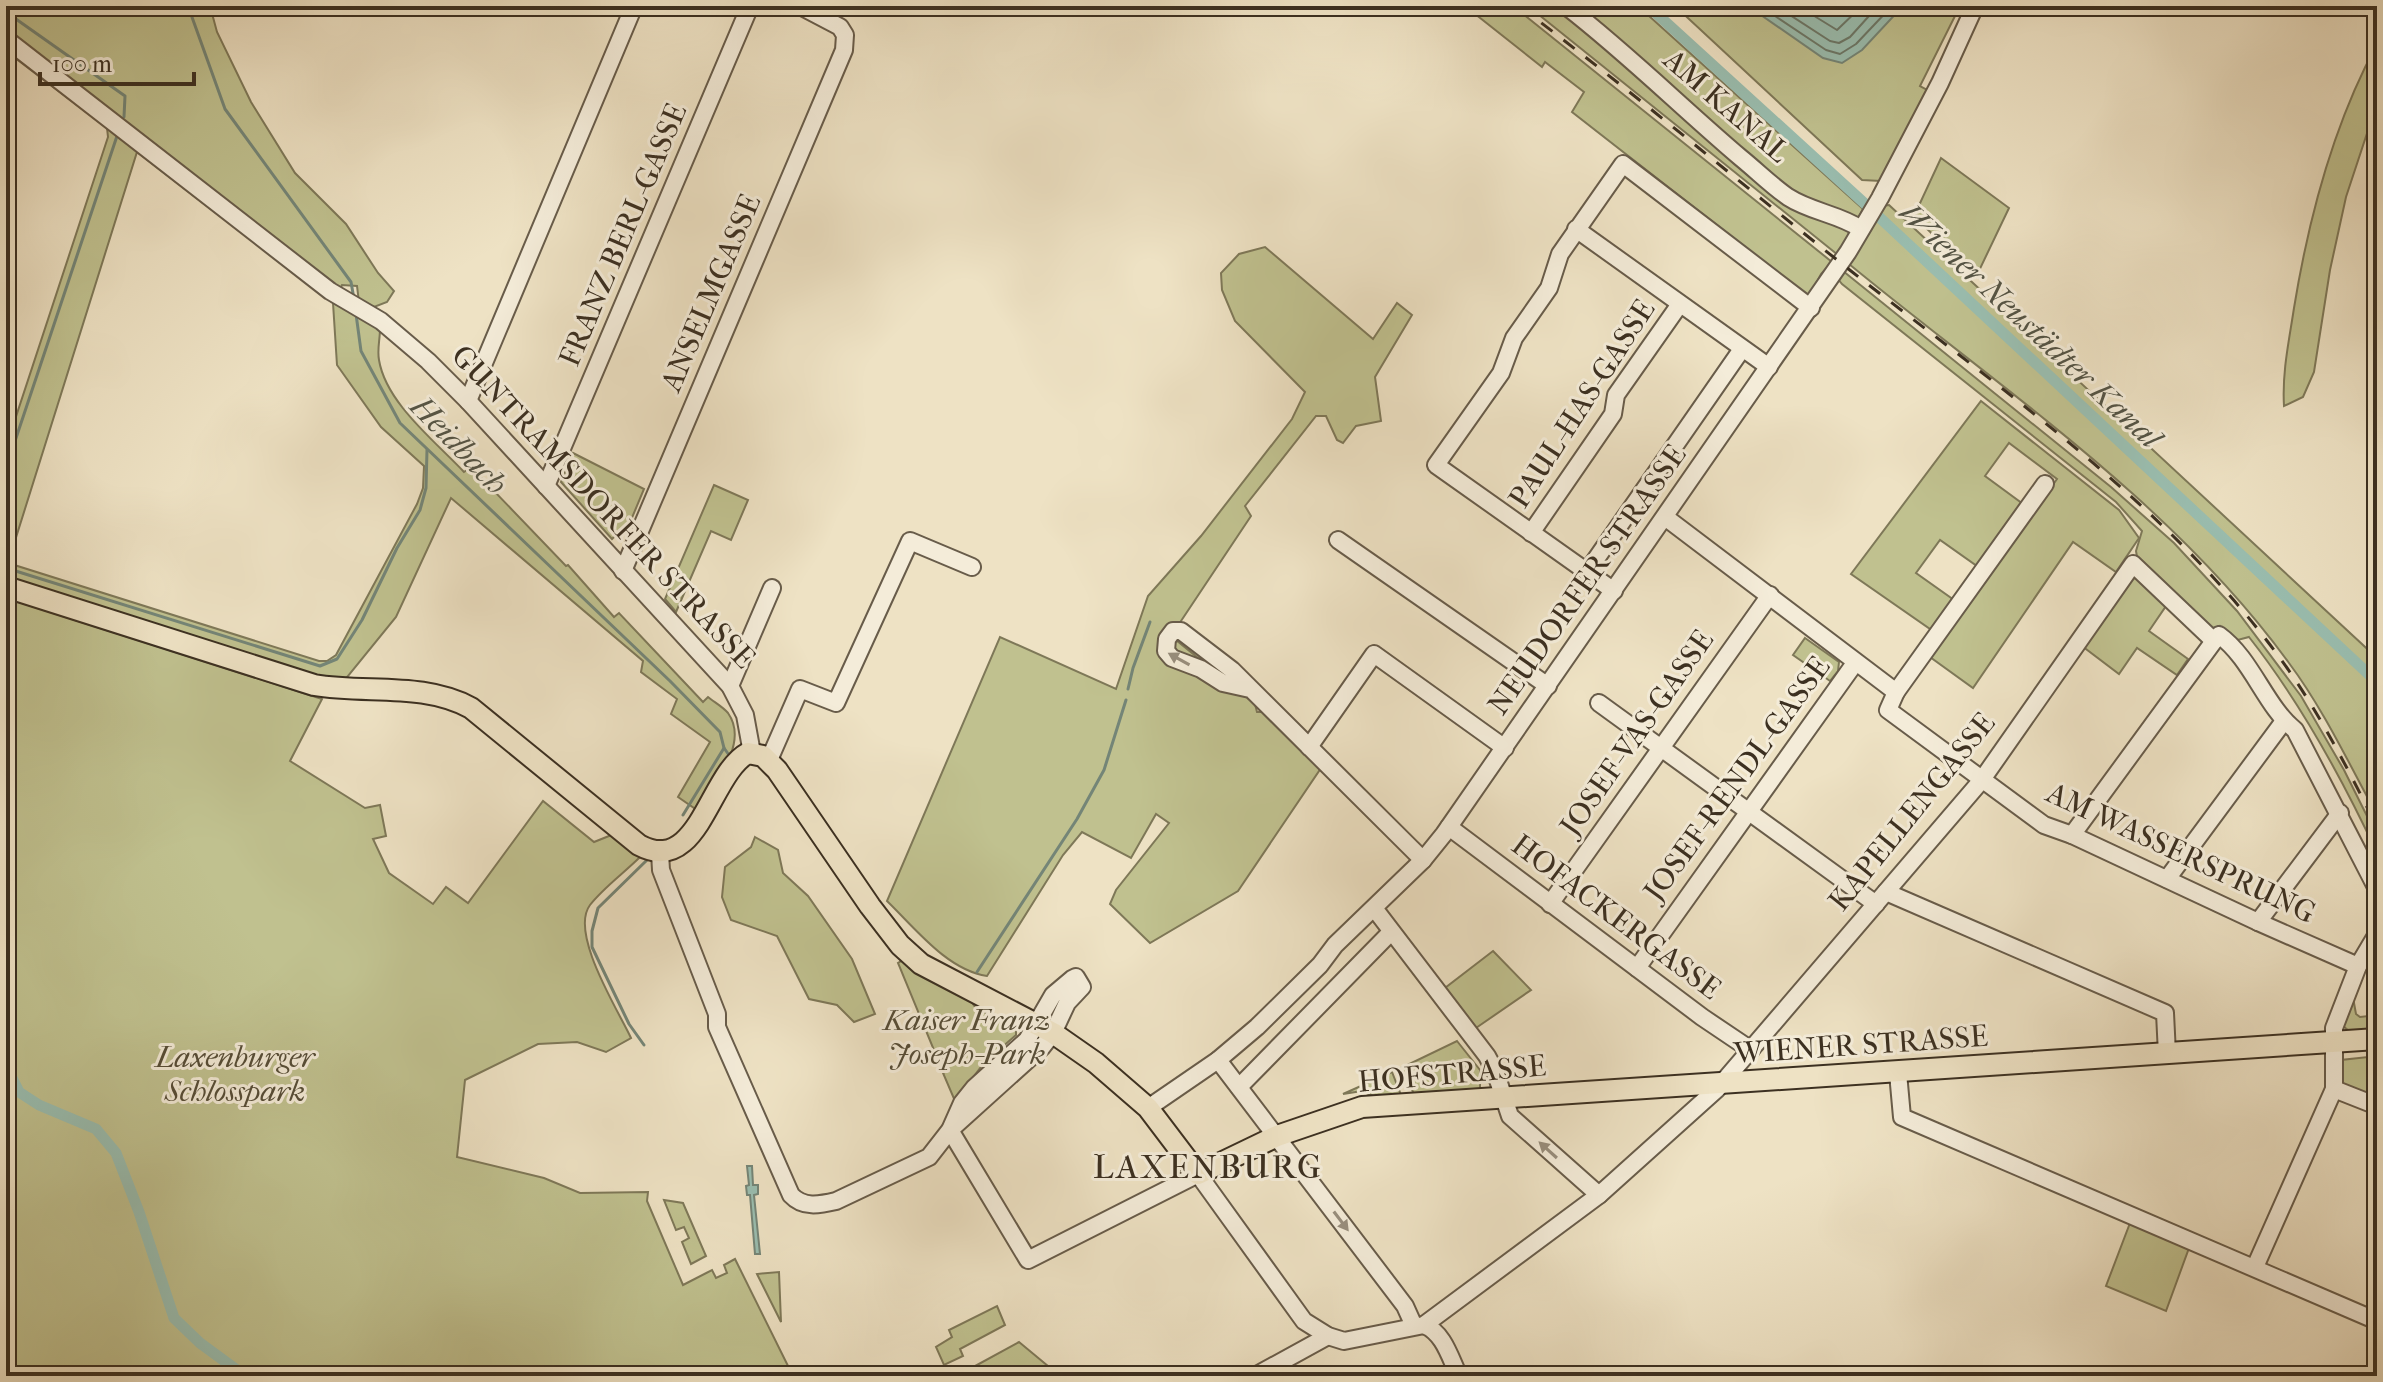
<svg xmlns="http://www.w3.org/2000/svg" width="2383" height="1382" viewBox="0 0 2383 1382" font-family="'IM FELL French Canon',serif">
<rect width="100%" height="100%" fill="#eee2c4"/>
<filter id="stains"><feTurbulence type="fractalNoise" baseFrequency=".0025" numOctaves="4"/><feColorMatrix values="0 0 0 0 .2 0 0 0 0 .09 0 0 0 0 .02 0 0 0 .5 -.17"/></filter>
<radialGradient id="worn" r=".72"><stop offset=".6" stop-color="#630" stop-opacity="0"/><stop offset="1" stop-color="#630" stop-opacity=".3"/></radialGradient>
<g fill="#c0c18f" stroke="#7e7858" stroke-width="2" fill-rule="evenodd">
<path d="M6 6H210L217 32 251 102 295 173 346 224 378 273 394 291 387 302 374 307 359 302 357 286 342 285 334 303 380 329C380 339 377 350 379 360 386 403 435 441 464 472L471 467 566 566 568 565 614 617 619 613 703 702 708 697C714 702 723 707 728 713 750 744 713 785 697 810L678 797 710 742 671 714 677 699 641 672 643 661 451 498 396 617 344 681 326 679 6 578V447L108 137 107 128 6 51ZM137 152 333 303 337 365 381 427 424 466 423 488 417 504 336 655 327 661H319L8 563Z"/>
<path d="M1465 6H1513L1832 262 1821 274 1809 297 1572 112 1584 92 1545 62 1542 67Z"/>
<path d="M1528 6H1638L1863 209 1857 220 1843 223 1849 232 1847 243 1838 255Z"/>
<path d="M1675 6H1960L1920 86 1929 91 1881 181 1862 180Z"/>
<path d="M2377 44V103L2346 197 2330 270 2314 372 2303 397 2284 406C2282 372 2289 341 2294 308 2309 216 2333 125 2377 44Z"/>
<path d="M1941 158 2009 208 1976 277 1914 216Z"/>
<path d="M1889 205 2377 658V815C2349 764 2324 710 2289 663 2172 502 2001 389 1849 264L1882 206Z"/>
<path d="M1265 247 1373 339 1397 303 1412 315 1375 377 1381 421 1356 426 1343 443 1337 440 1326 416H1316L1245 506 1251 516 1171 636 1255 704 1257 712H1265L1321 768 1238 891 1150 943 1110 904 1116 890 1169 823 1156 814 1131 858 1082 832 1063 855 987 976C947 970 915 928 887 901L1000 637 1116 689 1148 596 1201 536 1292 419 1305 392 1235 321 1222 290 1221 273 1239 254Z"/>
<path d="M1843 271 2111 487 2174 543 2237 611 2301 696 2344 770 2377 836V853C2341 776 2301 703 2249 637L2234 641 2220 626 2215 632 2138 562 2136 551 2142 531 2116 502 1842 284 1838 279Z"/>
<path d="M1981 401 2119 510 2139 538 2116 572 2073 542 1973 688 1930 657 2057 479 2009 443 1985 476 2023 504 1977 566 1940 540 1916 573 1954 600 1933 631 1851 574Z"/>
<path d="M573 453 644 489 626 532 620 531 612 539 561 482Z"/>
<path d="M714 485 748 500 731 540 711 531 676 612 665 599Z"/>
<path d="M2138 573 2168 603 2149 631 2188 659 2177 675 2137 648 2119 674 2082 646 2129 576Z"/>
<path d="M6 598 322 699 290 761 365 808 380 805 386 836 373 839 389 873 433 904 446 887 468 903 543 801 594 842 614 834 640 857C624 873 603 888 590 905 569 933 618 1010 631 1038L606 1052 577 1042 538 1044 465 1080 457 1157 544 1178 580 1193 648 1192 647 1201 683 1285 712 1270 716 1278 727 1273 724 1265 735 1259 793 1376H6Z"/>
<path d="M1805 638 1839 662 1838 671 1830 681 1793 655Z"/>
<path d="M755 837 778 850 783 873 808 896 852 959 875 1014 854 1022 837 1005 809 999 777 936 731 920 722 897 725 867 751 847Z"/>
<path d="M1493 951 1531 990 1476 1028 1445 988Z"/>
<path d="M905 959 933 982 971 1001 975 1007 1016 1029V1035L984 1063 955 1101 943 1073 947 1071 940 1054 936 1055 898 963Z"/>
<path d="M2354 1003 2356 1014 2360 1017 2377 1015V1028L2351 1033 2341 1024 2348 1005Z"/>
<path d="M1457 1041 1480 1070V1094L1415 1096 1401 1068Z"/>
<path d="M2377 1056V1100L2343 1086 2341 1060Z"/>
<path d="M1392 1072 1401 1095 1378 1098 1362 1091 1343 1094Z"/>
<path d="M664 1200 683 1203 706 1256 691 1264 682 1242 689 1238 684 1227 676 1230Z"/>
<path d="M2130 1223 2189 1248 2166 1311 2106 1286Z"/>
<path d="M779 1272 781 1322 757 1274Z"/>
<path d="M997 1306 1005 1325 960 1349 963 1356 944 1365 936 1347 952 1337 949 1330Z"/>
<path d="M1019 1342 1060 1376H969L966 1371Z"/>
</g>
<g fill="#9abeb0" stroke="#748577" stroke-width="2">
<path d="M1748 6H1903L1862 50 1842 63 1823 58Z"/>
<path d="M747 1166H752L753 1185H758V1194L754 1195 760 1254H755L750 1195H747L746 1186 749 1185Z"/>
</g>
<g fill="none" stroke-linecap="round" stroke-linejoin="round">
<g stroke="#6b7768" stroke-width="2">
<path d="M1760 6 1826 50 1840 54 1856 44 1892 6"/>
<path d="M1776 6 1830 41 1839 43 1850 37 1878 6"/>
<path d="M1798 6 1837 30 1862 6"/>
</g>
<g stroke="#748577" stroke-width="3">
<path d="M188 6 225 109 351 282 354 299"/>
<path d="M6 12 125 96 124 117"/>
<path d="M356 314 361 351 400 423 670 681 720 732 724 748 683 815"/>
<path d="M6 468 117 136"/>
<path d="M6 568 320 666 337 659 362 620 397 548 420 510 426 488 427 450"/>
<path d="M1128 689 1133 668 1150 622"/>
<path d="M724 748 729 755"/>
<path d="M977 972 1077 819 1104 770 1126 700"/>
<path d="M644 1045 629 1024 592 947V931L598 908 647 860"/>
</g>
<g stroke="#9abeb0" stroke-width="11">
<path d="M1648 6 1863 202 2377 682"/>
<path d="M6 960V971"/>
<path d="M6 1066 19 1092 39 1105 96 1129 116 1153 139 1212 174 1318 200 1343 245 1376"/>
</g>
<g stroke="#685c4a" stroke-width="20">
<g id="minor">
<path d="M1566 6C1627 53 1682 108 1741 158 1757 171 1772 186 1788 197 1811 212 1839 214 1861 229"/>
<path d="M6 39 330 291 381 321 428 361 468 401 730 686 745 715 752 753"/>
<path d="M1576 229 1769 367"/>
<path d="M468 401 634 6"/>
<path d="M546 486 750 6"/>
<path d="M1665 517 1896 692 1888 710 2044 825 2072 835 2258 922 2358 966"/>
<path d="M1531 533 1613 414 1616 395 1680 304"/>
<path d="M1338 540 1548 686"/>
<path d="M623 571 844 50 845 35 840 27 800 6"/>
<path d="M1587 572 1742 349"/>
<path d="M1614 591 1436 465 1501 373 1514 338 1549 288 1560 254 1623 164 1811 308"/>
<path d="M730 686 772 588"/>
<path d="M1250 689 1223 683 1201 669 1172 658 1166 651 1167 639 1173 631H1181L1232 670 1423 860"/>
<path d="M1896 692 2045 484"/>
<path d="M1599 703 1876 904"/>
<path d="M1309 747 1374 654 1505 748"/>
<path d="M769 760 800 689 836 703 910 541 972 567"/>
<path d="M1449 827 1702 1017 1751 1050"/>
<path d="M2072 835 2214 641"/>
<path d="M660 853 661 870 717 1014V1027L791 1195C803 1208 819 1205 836 1201L929 1157 950 1130 1042 1047 1053 1033 1067 1003 1082 987 1076 977 1072 979 1053 995 1027 1040 974 1088 962 1103 950 1130"/>
<path d="M2167 879 2284 721"/>
<path d="M1886 892 2165 1013 2167 1054"/>
<path d="M1550 904 1770 595"/>
<path d="M1374 908 1487 1056 1495 1071 1510 1116 1599 1195"/>
<path d="M2258 922 2340 813"/>
<path d="M1637 968 1855 663"/>
<path d="M1218 1060 1405 1306 1414 1326"/>
<path d="M1898 1073 1902 1117 2377 1321"/>
<path d="M1239 1087 1391 932"/>
<path d="M2334 1089 2377 1106"/>
<path d="M1148 1108 1218 1060 1257 1027 1320 965 1335 945 1423 860 1444 834 1848 252 1880 198 1940 83 1975 6"/>
<path d="M950 1130 1028 1260 1198 1174 1304 1321 1328 1336 1344 1341 1424 1325 1599 1195 1717 1089 1981 781 2133 564 2214 641 2219 635C2252 659 2265 706 2295 730L2377 889"/>
<path d="M2255 1267 2334 1089V1028L2358 966 2377 934"/>
<path d="M1424 1325C1444 1333 1450 1358 1459 1376"/>
<path d="M1255 1376 1328 1336"/>
</g>
</g>
<g stroke="#3c3021" stroke-width="24">
<path id="major" d="M6 587 314 685C367 694 423 682 471 708L639 845C699 877 709 774 748 753L763 756 777 770 870 906 900 945 921 964 1053 1033 1096 1063 1148 1108 1198 1174 1277 1136 1362 1107 2377 1039"/>
</g>
<use href="#minor" stroke="#f4ecd9" stroke-width="16"/>
<use href="#major" stroke="#eee2c4" stroke-width="20"/>
<path stroke="#3c3021" stroke-width="3" stroke-dasharray="14 14" stroke-linecap="butt" d="M1519 6C1632 91 1740 183 1851 271 1997 386 2166 504 2277 654 2317 708 2347 767 2377 827"/>
</g>
<defs><path id="oneway-solid" d="M-6-.8H1V-3.2L6.5 0L1 3.2V.8H-6Z" transform="scale(2)"/></defs>
<g fill="#988e7d">
<use href="#oneway-solid" transform="translate(1179 659) rotate(-151)"/>
<use href="#oneway-solid" transform="translate(1548 1150) rotate(-138)"/>
<use href="#oneway-solid" transform="translate(1341 1221) rotate(53)"/>
</g>
<g text-anchor="middle" dominant-baseline="central" stroke-width="6" stroke-linejoin="round" paint-order="stroke">
<g font-size="30" fill="#3c3021" stroke="#f4ecd9">
<text transform="translate(1726 106) rotate(41)">AM KANAL</text>
<text transform="translate(623 235) rotate(-67)">FRANZ BERL-GASSE</text>
<text transform="translate(711 293) rotate(-67)">ANSELMGASSE</text>
<text transform="translate(1582 404) rotate(-57)">PAUL-HAS-GASSE</text>
<text transform="translate(603 507) rotate(47)">GUNTRAMSDORFER STRASSE</text>
<text transform="translate(1587 580) rotate(-55)">NEUDORFER STRASSE</text>
<text transform="translate(1637 733) rotate(-55)">JOSEF-VAS-GASSE</text>
<text transform="translate(1737 779) rotate(-54)">JOSEF-RENDL-GASSE</text>
<text transform="translate(1912 812) rotate(-51)">KAPELLENGASSE</text>
<text transform="translate(2181 853) rotate(25)">AM WASSERSPRUNG</text>
<text transform="translate(1616 917) rotate(37)">HOFACKERGASSE</text>
<text transform="translate(1861 1045) rotate(-4)">WIENER STRASSE</text>
<text transform="translate(1452 1074) rotate(-5)">HOFSTRASSE</text>
</g>
<g font-size="30" font-style="italic" fill="#564d37" stroke="#f4ecd9">
<text x="967" y="1020">Kaiser Franz<tspan x="967" dy="34">Joseph-Park</tspan></text>
<text x="235" y="1057">Laxenburger<tspan x="235" dy="34">Schlosspark</tspan></text>
</g>
<g font-size="32" font-style="italic" fill="#545445" stroke="#f4ecd9">
<text transform="translate(2030 325) rotate(43)">Wiener Neustädter Kanal</text>
<text transform="translate(459 445) rotate(46)">Heidbach</text>
</g>
<g font-size="34" letter-spacing="2" fill="#3c3021" stroke="#f4ecd9">
<text x="1208" y="1167">LAXENBURG</text>
</g>
</g>
<rect width="2383" height="1382" fill="none" stroke="#eee2c4" stroke-width="32"/>
<rect x="8" y="8" width="2367" height="1366" fill="none" stroke="#3c3021" stroke-width="4"/>
<rect x="16" y="16" width="2351" height="1350" fill="none" stroke="#3c3021" stroke-width="2"/>
<path d="M40 72v12h154v-12" fill="none" stroke="#3c3021" stroke-width="4"/>
<text x="52" y="72" font-size="24" fill="#3c3021" stroke="#f4ecd9" stroke-width="6" paint-order="stroke">100 m</text>
<rect width="100%" height="100%" filter="url(#stains)"/>
<rect width="100%" height="100%" fill="url(#worn)"/>
</svg>
